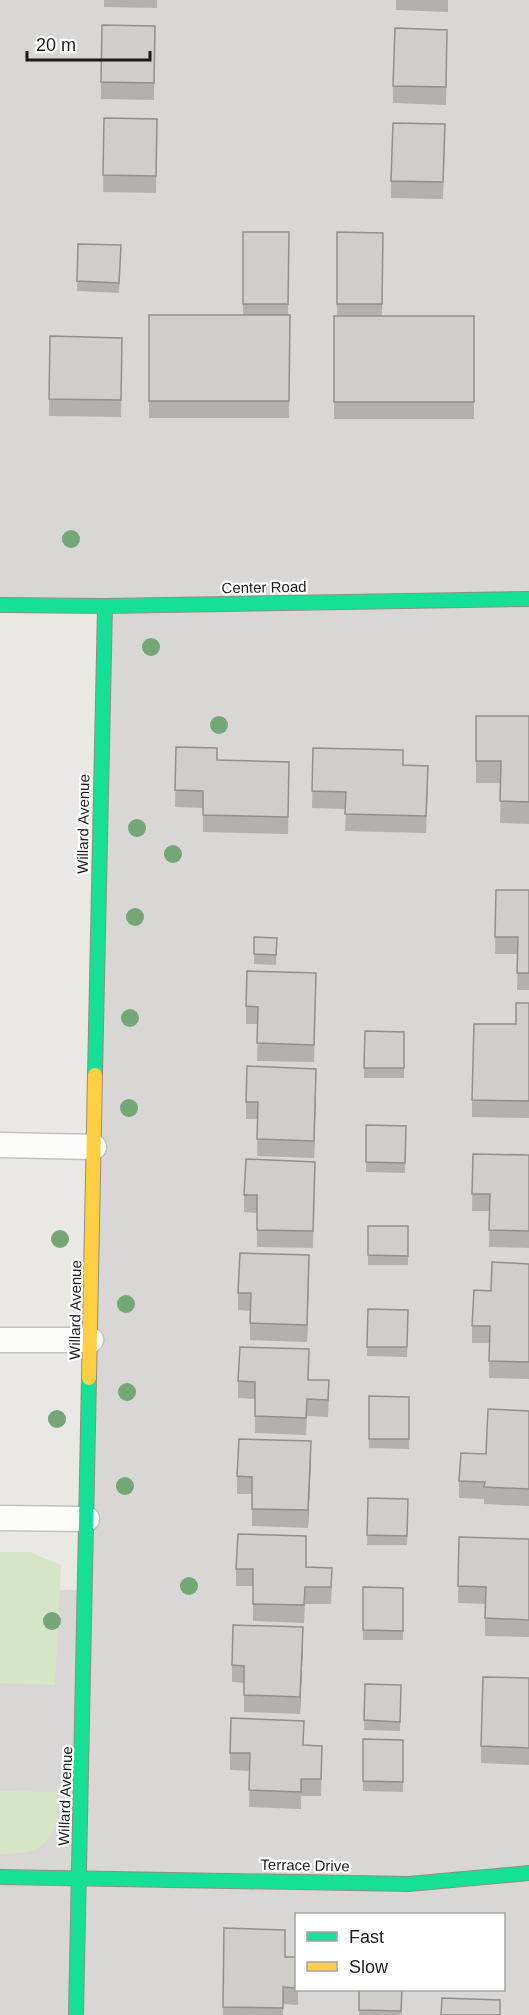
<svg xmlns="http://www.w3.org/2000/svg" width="529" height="2015" viewBox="0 0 529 2015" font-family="Arial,sans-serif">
<rect width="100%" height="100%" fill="#eae8e4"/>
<path fill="#d9d7d5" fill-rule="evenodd" d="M0 0H529V2015H0V1589L86 1590 105 606 0 605ZM296 1914H504V1990H296Z"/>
<g fill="#d5e5c5">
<path d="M0 1552H30L61 1565 55 1685 0 1683Z"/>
<path d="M0 1791 57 1792 58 1823 45 1843 35 1850 21 1853 0 1854Z"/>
</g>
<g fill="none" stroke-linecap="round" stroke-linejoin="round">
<g stroke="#c2c2c0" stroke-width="27">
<g id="lane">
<path d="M0 1145 94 1147"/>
<path d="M0 1340H91"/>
<path d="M0 1518 87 1519"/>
</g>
</g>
<g stroke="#90917e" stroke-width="16">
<g id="fast">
<path d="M0 605 105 606 529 599"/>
<path d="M95 1075 105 606"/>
<path d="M0 1877 409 1884 529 1873"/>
<path d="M76 2015 89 1378"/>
</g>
</g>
<g stroke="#90917e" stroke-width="16">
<path id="slow" d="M89 1378 95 1075"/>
</g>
<use href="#lane" stroke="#fcfcfb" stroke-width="24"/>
<use href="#fast" stroke="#16e098" stroke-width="14"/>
<use href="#slow" stroke="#ffcf43" stroke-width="14"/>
</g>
<g fill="#74a678">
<circle cx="71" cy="539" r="9"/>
<circle cx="151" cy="647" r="9"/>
<circle cx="219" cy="725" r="9"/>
<circle cx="137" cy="828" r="9"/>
<circle cx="173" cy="854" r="9"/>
<circle cx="135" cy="917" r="9"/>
<circle cx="130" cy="1018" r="9"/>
<circle cx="129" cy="1108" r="9"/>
<circle cx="60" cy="1239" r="9"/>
<circle cx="126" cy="1304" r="9"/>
<circle cx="127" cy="1392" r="9"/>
<circle cx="57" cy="1419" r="9"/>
<circle cx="125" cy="1486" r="9"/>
<circle cx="189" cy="1586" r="9"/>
<circle cx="52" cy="1621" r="9"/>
</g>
<g fill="#b3b1af">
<path d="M104 0H157V8L104 7Z"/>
<path d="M396 0H448V12L396 10Z"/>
<path d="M155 26 154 100 101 99V82Z"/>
<path d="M447 47 446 105 393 103V86Z"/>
<path d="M104 118 157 119 156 193 103 192Z"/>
<path d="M445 141 443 199 391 198V181Z"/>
<path d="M243 232H289L288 315H290L289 418H149V315H243Z"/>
<path d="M337 232 383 233 382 316H474V419H334V316H337Z"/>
<path d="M78 244 121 255 119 293 77 291Z"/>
<path d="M50 336 122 338 121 417 49 416Z"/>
<path d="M476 716H529V824L500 823 501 783H476Z"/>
<path d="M176 747 217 760 289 779 288 834 203 832V808L175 807Z"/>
<path d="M313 748 403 765 428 783 426 833 345 831 346 809 312 808Z"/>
<path d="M496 890H529V990H517L518 954H495Z"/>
<path d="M254 937 277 947 276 965 254 964Z"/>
<path d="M316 991 314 1062 257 1061 258 1024H246V1006Z"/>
<path d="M529 1003V1118L472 1117V1100Z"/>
<path d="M365 1031 404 1032V1078H364Z"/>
<path d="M316 1086 314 1158 257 1156 258 1119H246V1102Z"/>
<path d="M366 1125 406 1126 405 1173 366 1172Z"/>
<path d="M473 1154 529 1155V1248L489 1247 490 1211H472Z"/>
<path d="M315 1179 313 1248 257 1247V1213L244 1212V1195Z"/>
<rect x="368" y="1226" width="40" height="39"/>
<path d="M529 1264V1379L489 1378V1343H472V1326L491 1291Z"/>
<path d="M309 1272 307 1342 250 1340V1311L238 1310V1293Z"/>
<path d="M368 1309 408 1310 407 1357 367 1356Z"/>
<path d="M308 1380 329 1397 328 1417 307 1416 306 1435 255 1433V1399L238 1398V1381Z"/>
<path d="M369 1396 409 1397V1449L369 1448Z"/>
<path d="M529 1411V1506L484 1504V1499L459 1498V1481Z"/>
<path d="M311 1458 308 1528 252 1526V1494H237V1476Z"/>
<path d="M368 1498 408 1499 407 1545H367Z"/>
<path d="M459 1537 529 1539V1637L485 1636V1604L458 1603Z"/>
<path d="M306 1567 332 1585 331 1604H305L304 1623 253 1621V1586H236V1569Z"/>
<path d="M363 1587 403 1588V1640H363Z"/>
<path d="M303 1645 300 1714 244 1712V1683L232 1682V1665Z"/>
<path d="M529 1678V1765L481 1763V1746Z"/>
<path d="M365 1684 401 1685 400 1731 364 1730Z"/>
<path d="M363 1739 403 1740V1792L363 1791Z"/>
<path d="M303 1745 322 1763 321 1796H301V1809L249 1807 250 1771 230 1770V1753Z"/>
<path d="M224 1928 285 1957H297V1989H298V2005L283 2004V2015H223Z"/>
<rect x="359" y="1989" width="43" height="26"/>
</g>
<g fill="#92908e">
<path d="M316 1069V1086L314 1158V1141Z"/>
<path d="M309 1255V1272L307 1342V1325Z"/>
<path d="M311 1441V1458L308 1528V1510Z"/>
<path d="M303 1627V1645L300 1714V1697Z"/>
</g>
<g fill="#d0cecb" stroke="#92908e" stroke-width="1.5">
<path d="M102 25 155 26 154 83 101 82Z"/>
<path d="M395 28 447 30 446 87 393 86Z"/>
<path d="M104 118 157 119 156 176 103 175Z"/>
<path d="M393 123 445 124 443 182 391 181Z"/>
<path d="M243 232H289L288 304H243Z"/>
<path d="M337 232 383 233 382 304H337Z"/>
<path d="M78 244 121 245 119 283 77 281Z"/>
<path d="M149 315H290L289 401H149Z"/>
<rect x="334" y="316" width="140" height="86"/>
<path d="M50 336 122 338 121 400 49 399Z"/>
<path d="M476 716H529V802L500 801 501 761H476Z"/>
<path d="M176 747 217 748V760L289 762 288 817 203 815V791L175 790Z"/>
<path d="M313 748 403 750V765L428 766 426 816 345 814 346 792 312 791Z"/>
<path d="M496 890H529V973H517L518 937H495Z"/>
<path d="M254 937 277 938 276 955 254 954Z"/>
<path d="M247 971 316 973 314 1045 257 1043 258 1007 246 1006Z"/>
<path d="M516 1003H529V1101L472 1100 474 1024H516Z"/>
<path d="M365 1031 404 1032V1068H364Z"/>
<path d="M247 1066 316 1069 314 1141 257 1139 258 1102H246Z"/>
<path d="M366 1125 406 1126 405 1163 366 1162Z"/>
<path d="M473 1154 529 1155V1231L489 1230 490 1194H472Z"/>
<path d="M246 1159 315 1162 313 1231 257 1230V1195H244Z"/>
<path d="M368 1226H408V1256L368 1255Z"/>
<path d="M240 1253 309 1255 307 1325 250 1323 251 1293H238Z"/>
<path d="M492 1262 529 1264V1362L489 1361 490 1326H472L474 1290 491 1291Z"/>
<path d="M368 1309 408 1310 407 1347H367Z"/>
<path d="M240 1347 309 1349 308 1380H329L328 1400 307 1399 306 1418 255 1416V1382L238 1381Z"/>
<path d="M369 1396 409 1397V1439H369Z"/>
<path d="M488 1409 529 1411V1489L484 1487 485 1482 459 1481 461 1453 486 1454Z"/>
<path d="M239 1439 311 1441 308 1510 252 1509V1477L237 1476Z"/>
<path d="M368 1498 408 1499 407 1536 367 1535Z"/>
<path d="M238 1534 306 1536V1567L332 1568 331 1587H305L304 1605 253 1604V1569H236Z"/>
<path d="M459 1537 529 1539V1620L485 1618 486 1587 458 1586Z"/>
<path d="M363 1587 403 1588V1631L363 1630Z"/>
<path d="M233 1625 303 1627 300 1697 244 1695V1666L232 1665Z"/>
<path d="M483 1677 529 1678V1748L481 1746Z"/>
<path d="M365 1684 401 1685 400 1722 364 1720Z"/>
<path d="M231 1718 304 1721 303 1745 322 1746 321 1779H301V1792L249 1790 250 1753H230Z"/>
<path d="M363 1739 403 1740V1782L363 1781Z"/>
<path d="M224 1928 285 1930V1957H297V1988L283 1987V2008L223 2007Z"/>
<path d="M359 1989H402L401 2011 359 2010Z"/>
<path d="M442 1998 500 2000V2015H441Z"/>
</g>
<g text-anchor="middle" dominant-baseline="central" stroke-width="4.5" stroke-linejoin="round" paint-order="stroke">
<g font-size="15" fill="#1b1b1b" stroke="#fff">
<text transform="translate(264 587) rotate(-1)">Center Road</text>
<text transform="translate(83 824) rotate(-89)">Willard Avenue</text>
<text transform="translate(75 1310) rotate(-89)">Willard Avenue</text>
<text transform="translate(65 1796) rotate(-88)">Willard Avenue</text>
<text transform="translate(305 1865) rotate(1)">Terrace Drive</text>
</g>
</g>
<rect x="295" y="1913" width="210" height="78" fill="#ffffff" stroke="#a4a4a4" stroke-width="1.5"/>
<rect x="307" y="1932" width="30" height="9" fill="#16e098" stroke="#a4a4a4" stroke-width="1.5"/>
<text x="349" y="1943" font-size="18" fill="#1b1b1b">Fast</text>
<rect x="307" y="1962" width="30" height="9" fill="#ffcf43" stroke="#a4a4a4" stroke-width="1.5"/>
<text x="349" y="1973" font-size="18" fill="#1b1b1b">Slow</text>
<path d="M27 51v9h123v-9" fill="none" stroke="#1b1b1b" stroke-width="3"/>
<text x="36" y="51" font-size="18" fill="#1b1b1b" stroke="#ffffff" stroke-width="4.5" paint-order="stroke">20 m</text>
</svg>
